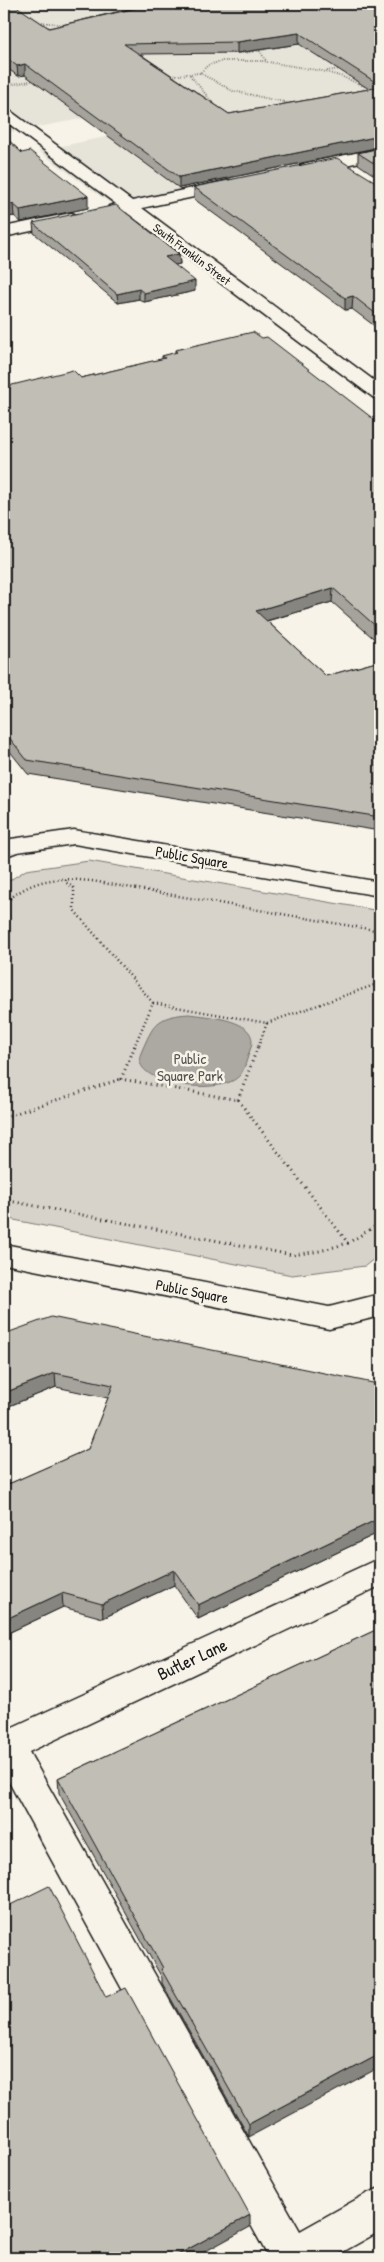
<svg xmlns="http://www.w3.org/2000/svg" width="384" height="2262" viewBox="0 0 384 2262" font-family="'Patrick Hand',sans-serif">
<rect width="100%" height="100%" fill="#f7f3e8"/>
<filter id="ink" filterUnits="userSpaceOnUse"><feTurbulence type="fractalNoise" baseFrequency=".02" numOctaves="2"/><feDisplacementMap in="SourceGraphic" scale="10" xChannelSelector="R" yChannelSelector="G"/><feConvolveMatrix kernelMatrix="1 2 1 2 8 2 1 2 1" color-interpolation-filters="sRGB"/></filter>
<g filter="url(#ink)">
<path fill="#e6e3d9" d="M4 4H374L380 7V152L114 206 38 151 215 114 191 98 12 132 4 125Z"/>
<path fill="#d7d3cb" stroke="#7a7874" d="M89 861 380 911V1254L365 1266 292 1275 4 1218V884L26 870Z"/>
<path fill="#aca9a2" stroke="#72716c" d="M189 1014C208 1017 263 1019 250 1050 247 1058 245 1069 240 1075 222 1098 127 1084 141 1053 153 1025 156 1016 189 1014Z"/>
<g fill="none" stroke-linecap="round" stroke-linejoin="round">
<g stroke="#1c1c1c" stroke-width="3">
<g id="minor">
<path d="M4 109 9 110 132 201 230 180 236 182 238 185 236 188 142 208 380 385V399L374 398 126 212 115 214 109 212 107 209 109 206 116 204 4 120Z"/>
<path d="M380 148V158L306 173 301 171 298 168 301 165 306 163Z"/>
<path d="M71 213 77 215 79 218 77 221 4 237V227Z"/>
<path d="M380 1558V1586L29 1752 300 2231 366 2194 380 2188V2231L332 2258H269L4 1773V1731Z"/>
</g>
</g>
<g stroke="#1c1c1c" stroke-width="3">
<g id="major">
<path d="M74 830 380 882V896L74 844 17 852 4 857V840Z"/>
<path d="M4 1244 329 1307 380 1294V1316L329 1329 4 1264Z"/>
</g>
</g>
<g stroke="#1c1c1c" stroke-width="2" stroke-dasharray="0.5 2" stroke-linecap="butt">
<path d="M110 4 115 9 114 14"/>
<path d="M31 16 51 29"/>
<path d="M42 22 65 25"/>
<path d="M260 51 266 61"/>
<path d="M192 53H245L292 44"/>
<path d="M327 71 340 69"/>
<path d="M200 73 233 91 293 104"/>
<path d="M190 75 216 107"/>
<path d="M169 76 200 73 208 65 223 61H262L322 71 343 77 366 87"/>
<path d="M4 86 35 80"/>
</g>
<g stroke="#1c1c1c" stroke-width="2.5" stroke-dasharray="1 3" stroke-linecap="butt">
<path d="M4 904C22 887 41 879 66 879"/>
<path d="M153 1003 74 910V888L65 882 66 879 92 881 380 931"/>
<path d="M267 1023 380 983"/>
<path d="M134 1047 153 1003 267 1023 258 1047"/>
</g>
<g stroke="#1c1c1c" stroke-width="3" stroke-dasharray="1 4" stroke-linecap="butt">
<path d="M135 1046 121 1079 238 1100 258 1046"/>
<path d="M238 1100 348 1243 374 1227 380 1220"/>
<path d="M4 1117 121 1079"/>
<path d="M4 1200 292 1255 320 1251 348 1243"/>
</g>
<use href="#minor" fill="#f7f3e8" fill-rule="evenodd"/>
<use href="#major" fill="#f7f3e8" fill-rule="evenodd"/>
</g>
<g fill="#a5a39c" stroke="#1c1c1c" fill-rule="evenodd">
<path d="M4 4 49 28 133 8 126 4H359L380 16V147L179 188 25 75 18 76 4 66ZM299 44 369 89 229 114 140 54 237 53Z"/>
<path d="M4 136 22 153 88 208 21 222 14 216 4 218Z"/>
<path d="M380 148V179L358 164V153Z"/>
<path d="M374 181 380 183V330L352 309 345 310 194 199V187Z"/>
<path d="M33 223 179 254 180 264 175 265 195 291 144 302 139 299 118 303 34 233Z"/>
<path d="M175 350 380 424V644L332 602 267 621 326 676 380 661V831L28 774 4 744V387L81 378 162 359V356L175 353Z"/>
<path d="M4 1334 380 1387V1532L198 1619 174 1585 103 1618 63 1607 4 1635V1486L88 1449 108 1398 56 1387 4 1408Z"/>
<path d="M380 1628 249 2137 162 1983V1978L59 1793 58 1778Z"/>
</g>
<g fill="#86857f" stroke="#1c1c1c">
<path d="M299 33V44L237 53V42Z"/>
<path d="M25 64V75L18 76 17 66Z"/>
<path d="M380 136V147L179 188V177Z"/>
<path d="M88 196V208L21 222 20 210Z"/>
<path d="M13 204 14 216 4 218V206Z"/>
<path d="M179 254 180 264 165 267V257Z"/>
<path d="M195 281V291L144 302V293Z"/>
<path d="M139 289V299L118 303 117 294Z"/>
<path d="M353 296 352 309 345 310V298Z"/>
<path d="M333 588 332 602 255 624 256 611Z"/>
<path d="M55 1373 56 1387 4 1408V1393Z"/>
<path d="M380 1518V1532L198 1619V1605Z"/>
<path d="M174 1570V1585L103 1618 102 1604Z"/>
<path d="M62 1593 63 1607 4 1635V1620Z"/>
<path d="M380 2054V2067L249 2137V2124Z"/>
<path d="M250 2215V2227L193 2258H172Z"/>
</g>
<g fill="#c0beb5" stroke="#1c1c1c">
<path d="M4 4H13L49 28 145 6 142 4H359L380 16V85L299 33 237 42 124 44 229 114 380 87V136L179 177 25 64 17 66 4 56Z"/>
<path d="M4 136 22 153 30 151 88 196 20 210 13 204 4 206Z"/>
<path d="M380 148V167L358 153Z"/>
<path d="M337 158 374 181 380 183V186L379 187 380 188V317L353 296 345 298 194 187Z"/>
<path d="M116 205 179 254 165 257 195 281 144 293 139 289 117 294 33 223Z"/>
<path d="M253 332 262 338 267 337 280 347 380 424V630L333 588 256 611 326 676 380 661V817L27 760 4 731V387L73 370 81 378 165 358 162 356 177 352 175 350Z"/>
<path d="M51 1317 378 1384 380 1387V1518L198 1605 174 1570 102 1604 62 1593 4 1620V1486L88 1449 113 1385 55 1373 4 1393V1334Z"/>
<path d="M380 1628V2054L249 2124 161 1969 163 1968 58 1778Z"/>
<path d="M49 1886 106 1997 126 1988 250 2215 172 2258H4V1908Z"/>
</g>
</g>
<g text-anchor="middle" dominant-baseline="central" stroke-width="5" stroke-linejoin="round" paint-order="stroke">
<g font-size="12" fill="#1c1c1c" stroke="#f7f3e8">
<text transform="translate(192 254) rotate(37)">South Franklin Street</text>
</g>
<g font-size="15" fill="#1c1c1c" stroke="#f7f3e8">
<text transform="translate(192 857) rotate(10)">Public Square</text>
<text transform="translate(192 1291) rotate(11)">Public Square</text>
</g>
<g font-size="15" fill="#545351" stroke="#f7f3e8">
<text x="190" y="1058">Public<tspan x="190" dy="17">Square Park</tspan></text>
</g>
<g font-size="18" fill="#1c1c1c" stroke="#f7f3e8">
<text transform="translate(192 1659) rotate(-25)">Butler Lane</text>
</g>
</g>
<rect width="384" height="2262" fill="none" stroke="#f7f3e8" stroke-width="20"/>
<rect x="10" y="10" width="364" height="2242" fill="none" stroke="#1c1c1c" stroke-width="2" filter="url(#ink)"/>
</svg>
